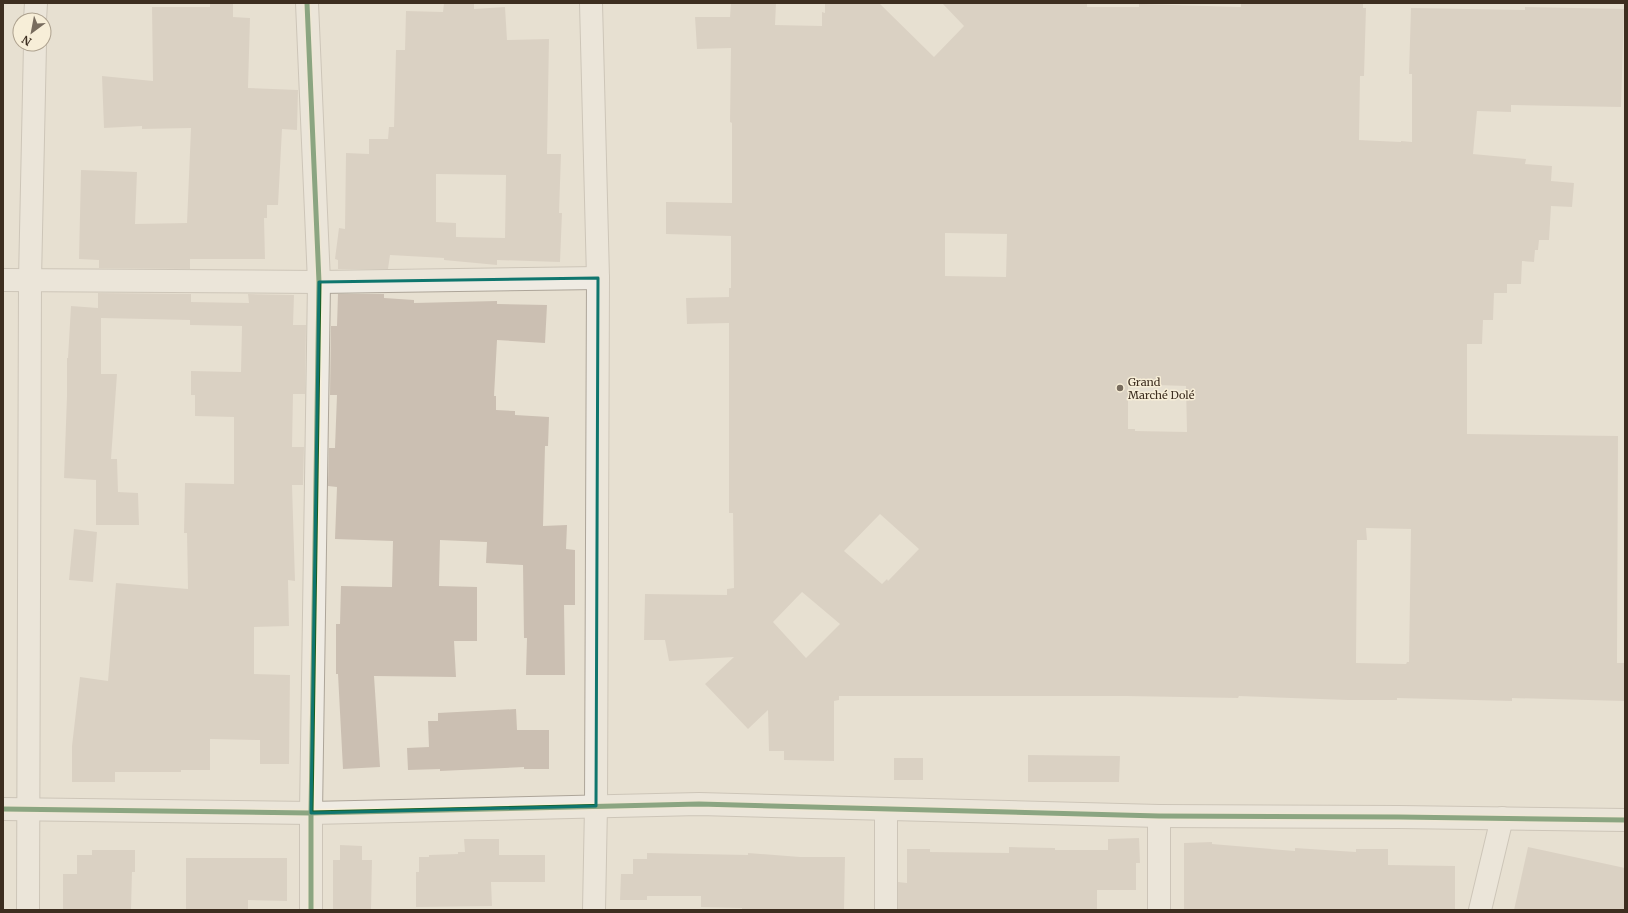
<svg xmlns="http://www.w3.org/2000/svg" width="1628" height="913" viewBox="0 0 1628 913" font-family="Merriweather,serif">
<rect width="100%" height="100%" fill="#e7e0d1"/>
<g fill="#cbbfb2" fill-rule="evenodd">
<path d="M210 3H233V17L250 18 248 88 298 90 297 130 282 129 278 205H267V218H264L265 259H190V269L99 268V260L79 259 81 170 137 172 135 224 187 223 191 128 142 129V126L104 128 102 76 153 81 152 7H210Z"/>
<path d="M444 3H474V9L505 7 507 40 549 39 547 154H561L559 213H562L560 262 497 260V265L444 260V258L390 255 388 269H338V260L335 259 339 228 345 229 346 153 369 154V139H388L389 127H394L396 50H405L406 11 443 12ZM436 174 506 175 505 238 456 237V223L436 222Z"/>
<path d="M731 3H776L775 25 822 26V12L825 13V3H879L934 57 964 26 942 3H1067L1087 4V7H1139V4L1241 7V3H1363V8H1366L1364 76H1360L1359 140 1401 142V141L1412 142V74H1409L1411 8 1525 10V7L1624 9 1621 107 1511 105V112L1477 111 1473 154 1526 159 1525 164 1552 166 1551 181 1574 183 1572 207 1551 206 1549 240H1539L1538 250H1535L1534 262 1522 261 1521 284H1507V293H1494L1493 320H1483L1482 344H1467V434L1618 436 1617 663H1624V701L1512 698V701L1397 698V700H1348L1239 696 1238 698 1126 696H839V700L834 701V761L784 760V751H769L768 710 748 729 705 684 734 657 669 661 665 640H644L645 594 727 595V589L734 588 733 513H729V323L687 324 686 298 729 297V288H731V236L666 234V202L732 203V123L730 122 731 48 697 49 695 17H730ZM945 233 1007 234 1006 277 945 276ZM1128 384 1186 386 1187 432 1135 431V429H1128ZM880 514 919 549 888 581 887 579 882 584 844 551ZM1366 528 1411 529 1409 662H1407L1406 664 1356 663 1357 540H1367ZM802 592 840 624 806 658 773 622Z"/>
<path d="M98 293 191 294V302L249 303 248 294 294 295 293 325H306L305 394H293L292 447H304L303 485H292L295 581 288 580 289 626 254 627V674L290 675 289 764H260V740L210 739V770H181V772H115V782H72V746L80 677 108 681 116 583 188 589 187 533H184L185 483 234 484V417L195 416V395H191V371L241 372 242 326 190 325V320L101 318V374H117L111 459H117L118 492 138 493 139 525H96V480L64 478 67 396V358H68L71 306 98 308Z"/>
<path d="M338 294H384V298L414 300V303L497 301V304L547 305 545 343 497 340 494 396H496V410L515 411V415L549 417 548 446H545L543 526 567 525 566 549 575 550V605H564L565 675H526L527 638H524L523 565 486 563 487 542 440 540 439 586 477 587V641H454L456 677 374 676 380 767 343 769 338 674H336V624H340L341 586 392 587 393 541 335 539 337 487 328 486 329 448H335L337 395H330L331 326H337Z"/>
<path d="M74 529 97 532 93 582 69 580Z"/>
<path d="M516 709 517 730H549V769H524V767L440 771V769L408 770 407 748 429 747 428 721H438V713Z"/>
<path d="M1028 755 1120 756 1119 782H1028Z"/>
<rect x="894" y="758" width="29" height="22"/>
<path d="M1139 838 1140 863H1136V890H1097V910H898V882L907 883V849H930V852L1009 853V847L1055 848V850H1108V839Z"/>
<path d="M464 839H499V855H545V882H491L492 906 416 907V872H419V857H429V855L458 854V852H465Z"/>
<path d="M1212 842V844L1295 851V848L1356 852V849H1388V865L1455 866V910H1184V843Z"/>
<path d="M340 845 362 846V860H372L371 910H333V860H340Z"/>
<path d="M1528 847 1625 868V910H1514Z"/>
<path d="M92 850H135V872H132L131 910H63V874H77V855H92Z"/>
<path d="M647 853 748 855V853L800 857H845L844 910H742V908L701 907V896H647V900H620L621 874H633V859H647Z"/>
<path d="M186 858H287V901L248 900V910H186Z"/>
</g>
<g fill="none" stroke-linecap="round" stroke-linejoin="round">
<g stroke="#ada599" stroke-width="24">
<g id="minor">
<path d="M307 3 319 282 311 813V910"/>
<path d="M591 3 598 278 596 806 594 910"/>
<path d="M35 20 36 3"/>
<path d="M3 280 319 282 598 278"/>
<path d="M3 809 311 813 699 804 1159 816 1399 817 1625 820"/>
<path d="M28 910 30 280 35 44"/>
<path d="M886 910V809"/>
<path d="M1159 910V816"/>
<path d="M1480 910 1502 818"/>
</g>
</g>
<use href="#minor" stroke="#efebe3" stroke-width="22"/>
<g stroke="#f7eed8" stroke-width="8">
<g id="cycleway">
<path d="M307 3 319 282 311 813V910"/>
<path d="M3 809 311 813 699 804 1159 816 1399 817 1625 820"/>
</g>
</g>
<use href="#cycleway" stroke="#1b5e20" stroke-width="5"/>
</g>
<path d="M0 0H1628V913H0ZM598 278 596 806 311 813 319 282Z" fill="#e7e0d1" fill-opacity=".55" fill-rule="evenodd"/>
<path fill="none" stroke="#0f766e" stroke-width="3" stroke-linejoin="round" d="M598 278 596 806 311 813 319 282Z"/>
<circle fill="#786c5e" stroke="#f7eed8" stroke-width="1.5" cx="1120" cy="388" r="4"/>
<g text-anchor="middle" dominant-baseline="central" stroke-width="3" stroke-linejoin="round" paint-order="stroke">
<g font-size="11" fill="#3d2e20" stroke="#f7eed8" text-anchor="start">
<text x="1128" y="382">Grand<tspan x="1128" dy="13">Marché Dolé</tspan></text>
</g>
</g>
<rect width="1628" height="913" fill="none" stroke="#3d2e20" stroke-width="8"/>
<g transform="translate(32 32) rotate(212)"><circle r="19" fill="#f7eed8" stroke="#ada18e"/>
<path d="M0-3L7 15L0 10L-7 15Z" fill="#786c5e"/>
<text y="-6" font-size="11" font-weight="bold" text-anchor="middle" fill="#3d2e20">N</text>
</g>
</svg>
